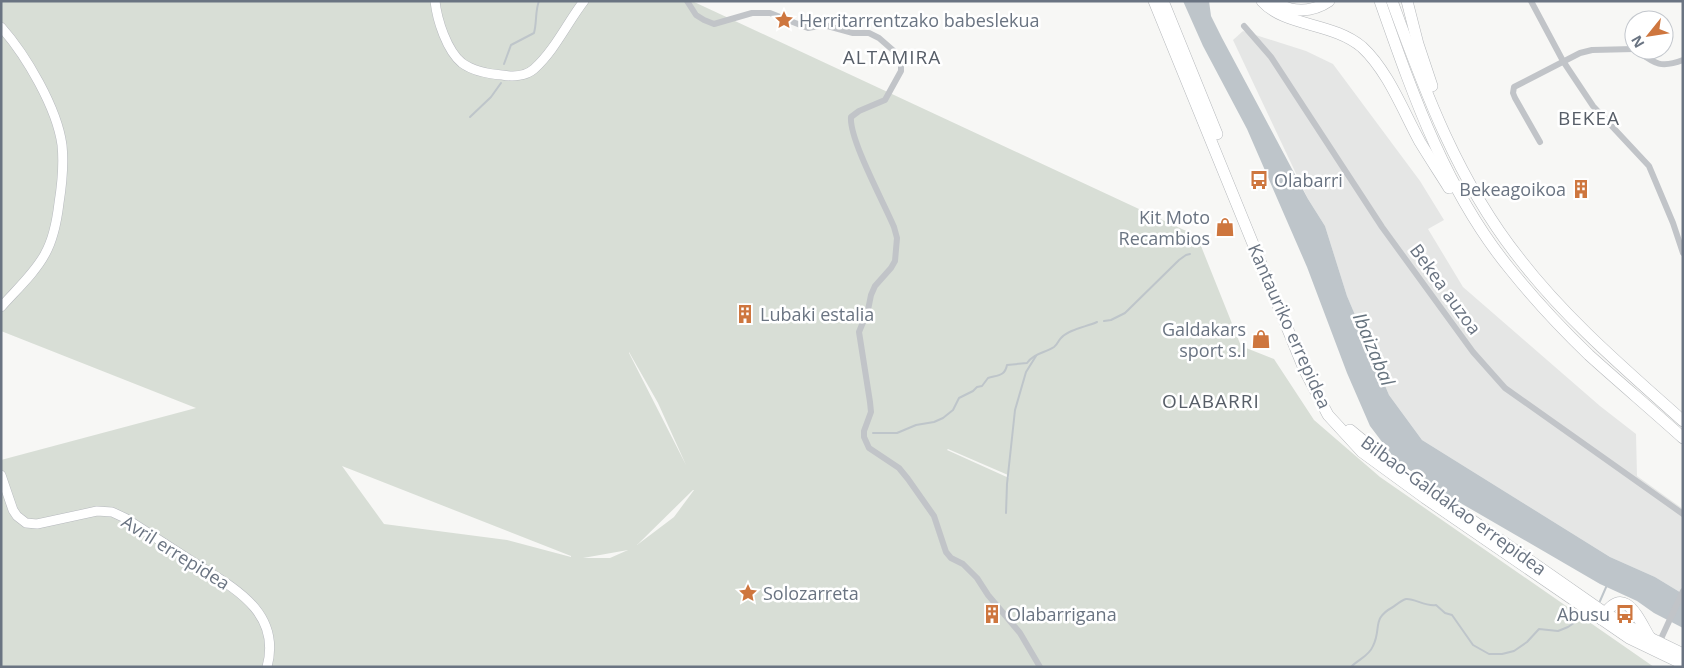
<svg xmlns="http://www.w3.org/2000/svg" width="1684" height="668" viewBox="0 0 1684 668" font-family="'Open Sans',sans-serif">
<rect width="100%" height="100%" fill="#f7f7f5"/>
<path fill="#e5e6e5" d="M1243 31 1306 51 1333 64 1420 181 1444 220 1428 229 1463 287 1600 406 1636 434 1637 476 1683 509V594L1655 577 1610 557 1422 440 1389 395 1347 296 1325 226 1308 199 1233 40Z"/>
<path fill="#d8ded6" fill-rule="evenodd" d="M1 1H692L1197 236 1241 346 1274 359 1314 420 1380 477 1654 667H1V460L196 408 1 331ZM629 352 658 403 686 465 629 353ZM948 449 1008 475 1009 478 947 450ZM342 466 571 556V557L507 540 384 524ZM694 490 674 517 637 545 693 490ZM628 550 610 558H582H583Z"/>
<path fill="#bec5ca" d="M1183 1H1209L1211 16 1222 38 1308 199 1325 226 1347 296 1389 395 1422 440 1610 557 1655 577 1683 594V628L1654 613 1637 601 1600 584 1414 476 1395 459 1370 426 1347 373 1307 267 1247 129 1203 46Z"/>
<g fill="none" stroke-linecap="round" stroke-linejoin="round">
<g stroke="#bec5ca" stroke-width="2">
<path d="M504 64 511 45 534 33C537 22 535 11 539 1"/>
<path d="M470 117 491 97 501 83"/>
<path d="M1104 321 1111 320 1125 313 1179 260 1186 255 1190 254"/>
<path d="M873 433H897L916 425 934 422 943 418 953 410 959 398 973 391 977 387 982 386 988 378C998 375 1005 376 1007 365L1027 363C1034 353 1045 353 1054 347 1058 344 1058 341 1061 338 1069 329 1086 327 1097 322"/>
<path d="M1006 513 1007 484 1015 410 1026 372 1036 356"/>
<path d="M1600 601 1607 585"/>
<path d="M1351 667C1359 659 1369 656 1373 646 1382 628 1371 619 1393 607 1397 604 1402 600 1406 599 1414 598 1426 607 1436 605L1445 613 1452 615 1473 645 1489 654H1502L1514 651 1527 642 1539 629 1558 631 1568 627 1584 616"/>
</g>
<g stroke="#b6b9be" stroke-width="10">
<g id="secondary">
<path d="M435 1C437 20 447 51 462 63 473 71 489 74 502 75 513 77 526 76 534 69 555 50 567 23 584 1"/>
<path d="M1 27C26 55 57 108 62 145 64 164 62 184 59 203 57 220 54 238 45 254 35 273 15 291 1 307"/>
<path d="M1 475 13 510 17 516 26 523 37 524 97 511 112 512 125 518C148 533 171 548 193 562 232 587 282 611 267 667"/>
</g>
</g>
<g stroke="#b6b9bc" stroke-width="12">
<g id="highway">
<path d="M1154 1 1304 369 1328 415 1362 452 1425 498 1629 638 1683 664"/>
<path d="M1163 1 1217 134"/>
<path d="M1262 1C1285 27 1333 22 1362 47 1388 71 1403 111 1420 142 1429 157 1439 172 1449 188"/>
<path d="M1275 1C1291 14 1313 12 1329 1"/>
<path d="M1380 1C1413 95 1446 191 1510 269 1534 299 1561 328 1589 355 1620 383 1652 410 1683 438"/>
<path d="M1392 1C1425 92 1458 181 1519 258 1566 319 1625 369 1683 421"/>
<path d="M1407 1 1418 44 1432 86"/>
<path d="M1350 430 1390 463 1605 613 1650 638 1683 654"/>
<path d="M1601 619C1624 582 1637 616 1650 638"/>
</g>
</g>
<g stroke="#c1c4c8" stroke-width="6">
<path d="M687 1 696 15 704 20 714 24 752 13H770L808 28 824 25 853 33H869L879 38 895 52 901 64V71L885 100 859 111 851 117C849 139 884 203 894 227L897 238 895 261 891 268 875 286 871 295 868 310 859 332 870 402 871 412 864 431V437L869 448 899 468 908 479 934 516 946 552 951 558 963 564 977 578 988 595 1020 633 1040 667"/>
<path d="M1531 1 1563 61 1593 106 1649 166 1673 223 1683 253"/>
<path d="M1244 26 1271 57 1382 227 1473 352 1505 388 1683 514"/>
<path d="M1636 50C1654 63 1660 69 1683 60"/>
<path d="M1540 142 1515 98 1513 93 1514 87 1580 53 1592 50 1634 49"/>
<path d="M1659 643 1683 591"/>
</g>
<use href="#secondary" stroke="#fff" stroke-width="9"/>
<use href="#highway" stroke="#fff" stroke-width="11"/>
</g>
<defs>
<g id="sight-bare" transform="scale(1.5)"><path d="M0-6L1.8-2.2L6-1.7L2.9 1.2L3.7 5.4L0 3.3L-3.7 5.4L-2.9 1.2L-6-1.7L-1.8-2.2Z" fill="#ce763e" stroke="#fff" stroke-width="2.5" paint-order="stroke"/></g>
<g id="bus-bare" transform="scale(1.5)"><path d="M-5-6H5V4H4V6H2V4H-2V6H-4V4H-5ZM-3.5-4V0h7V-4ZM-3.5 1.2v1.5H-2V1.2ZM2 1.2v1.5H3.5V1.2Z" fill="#ce763e" stroke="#fff" stroke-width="2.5" paint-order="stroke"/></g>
<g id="building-bare" transform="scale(1.5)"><path d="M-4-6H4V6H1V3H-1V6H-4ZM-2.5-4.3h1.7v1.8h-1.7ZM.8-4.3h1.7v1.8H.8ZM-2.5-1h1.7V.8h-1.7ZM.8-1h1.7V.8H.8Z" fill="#ce763e" stroke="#fff" stroke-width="2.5" paint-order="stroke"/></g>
<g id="shop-bare" transform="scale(1.5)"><path d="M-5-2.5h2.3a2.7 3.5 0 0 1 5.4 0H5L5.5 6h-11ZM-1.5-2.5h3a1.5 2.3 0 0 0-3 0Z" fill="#ce763e" stroke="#fff" stroke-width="2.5" paint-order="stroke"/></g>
</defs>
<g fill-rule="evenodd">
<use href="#sight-bare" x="784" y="20"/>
<use href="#bus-bare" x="1259" y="180"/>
<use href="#building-bare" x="1581" y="189"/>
<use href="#shop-bare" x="1225" y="227"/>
<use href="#building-bare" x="745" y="314"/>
<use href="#shop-bare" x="1261" y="339"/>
<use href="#sight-bare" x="748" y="593"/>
<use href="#building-bare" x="992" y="614"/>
<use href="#bus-bare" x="1625" y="614"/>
</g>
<g text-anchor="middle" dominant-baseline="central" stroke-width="5" stroke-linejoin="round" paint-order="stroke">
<g font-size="18" fill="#6a7482" stroke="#fff" text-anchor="start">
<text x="799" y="20">Herritarrentzako babeslekua</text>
<text x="1274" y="180">Olabarri</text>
<text x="1566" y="189" text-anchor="end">Bekeagoikoa</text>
<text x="1210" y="217" text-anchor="end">Kit Moto<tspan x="1210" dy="21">Recambios</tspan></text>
<text x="760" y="314">Lubaki estalia</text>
<text x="1246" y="329" text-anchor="end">Galdakars<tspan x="1246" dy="21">sport s.l</tspan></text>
<text x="763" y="593">Solozarreta</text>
<text x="1007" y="614">Olabarrigana</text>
<text x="1610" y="614" text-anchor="end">Abusu</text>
</g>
<g font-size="18" fill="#6a7482" stroke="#fff">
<text transform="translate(1446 289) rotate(54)">Bekea auzoa</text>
<text transform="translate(1290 326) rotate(66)">Kantauriko errepidea</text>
<text transform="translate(1454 505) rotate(36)">Bilbao-Galdakao errepidea</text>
<text transform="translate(176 552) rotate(32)">Avril errepidea</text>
</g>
<g font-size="19" letter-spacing="1" fill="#575e68" stroke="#fff">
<text x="892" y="57">ALTAMIRA</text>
<text x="1589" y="118">BEKEA</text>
<text x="1211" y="401">OLABARRI</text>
</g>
<g font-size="19" font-style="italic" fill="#66737e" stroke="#fff">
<text transform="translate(1374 349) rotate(67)">Ibaizabal</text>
</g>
</g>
<rect width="1684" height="668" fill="none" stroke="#6a7482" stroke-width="5"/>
<g transform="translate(1649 35) rotate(240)"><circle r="24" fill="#ffffff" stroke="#c3c7cd"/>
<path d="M0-4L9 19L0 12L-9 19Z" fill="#ce763e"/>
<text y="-8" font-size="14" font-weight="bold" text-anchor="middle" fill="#6a7482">N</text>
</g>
</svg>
